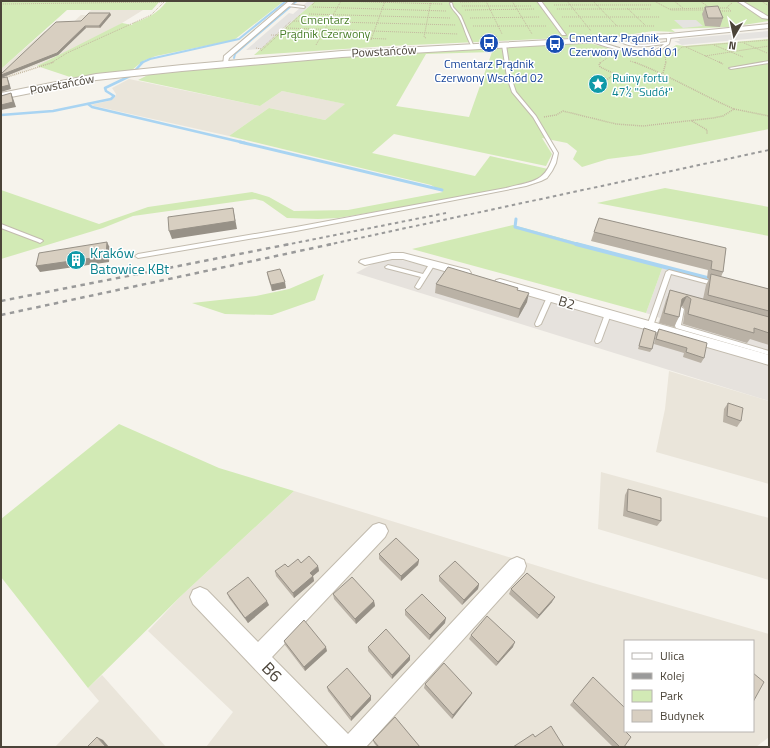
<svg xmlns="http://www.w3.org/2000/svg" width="770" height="748" viewBox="0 0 770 748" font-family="'Titillium Web',sans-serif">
<rect width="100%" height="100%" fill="#f6f3ec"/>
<g fill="#eae5da" fill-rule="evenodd">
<path d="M92 9 143 10 109 31 41 64 1 79V69L45 31 65 30 81 15H86Z"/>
<path d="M129 79 260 106 282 91 346 104 325 120 269 108 229 136 90 105 108 101 115 97 116 94 112 88Z"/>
<path d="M669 371 769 401V484L656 452 665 409Z"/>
<path d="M601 472 769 518V580L598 529Z"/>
<path d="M294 491 593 583 769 634V737L756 747H206L233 712 148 631 181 596ZM625 641H753V731H625Z"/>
<path d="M102 675 166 747H55L99 701 88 688Z"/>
</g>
<g fill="#e6e2dd">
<path d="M393 258 444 270 769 362V401L356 273 376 262Z"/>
<path d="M663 266 769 292V356L657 324 660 318 646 313Z"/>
</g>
<g fill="#d2eab5" fill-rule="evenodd">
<path d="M1 1H160L152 10H67L1 69Z"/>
<path d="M167 1H284L234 40 156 56 143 61 132 70 81 77H70L37 66 122 23 132 25 133 23C148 18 157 14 167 1Z"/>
<path d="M315 1H769V21L731 27 671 29 675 32 653 31 627 35 389 46 254 55Z"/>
<path d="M769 39V129L640 155 608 159 582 167 573 159 577 151 567 143 542 138 552 154 546 166 394 134 372 153 475 176 490 156 548 169 542 177 515 186 451 199 338 218 318 219 287 218 263 201 255 199 133 216 103 228 1 259V190L99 224 148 207 252 192 269 197 294 211 348 210 443 192 431 185 229 136 269 108 325 120 345 104 282 91 260 106 138 80 152 73 342 56 521 47 585 42 635 55H652L666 53 676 45 685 46ZM492 52 469 117 396 106 426 54Z"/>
<path d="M665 188 769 207V236L597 203Z"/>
<path d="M513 225 663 266 646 313 412 249Z"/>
<path d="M324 274 315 300 272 315 225 314 192 303 256 296 289 289Z"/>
<path d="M119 424 219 468 294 491 181 596 88 688 1 577V519Z"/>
</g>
<g fill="#e5e3e0">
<path d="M308 1H315L261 49 246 50 289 13 293 14Z"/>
<path d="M674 20H696L703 26 683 28Z"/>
<path d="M769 31V37L682 45 674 41H680L678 39Z"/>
</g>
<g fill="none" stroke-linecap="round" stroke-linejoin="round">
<g stroke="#a9d4f2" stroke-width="2">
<path d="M293 4 297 1"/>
<path d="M234 58 235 54 290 7"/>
<path d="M141 63 150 59 239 39 286 1"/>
</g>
<g stroke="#a9d4f2" stroke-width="2.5">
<path d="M88 104 92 107 245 143"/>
<path d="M1 115 53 111 111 99 114 96 106 91 105 88 130 76 143 62"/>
</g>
<g stroke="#a9d4f2" stroke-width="3">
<path d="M240 142 442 190"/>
<path d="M516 219 515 227 580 245"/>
</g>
<path stroke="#a9d4f2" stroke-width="4" d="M576 244 711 279"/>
<g stroke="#c2bbae" stroke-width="2">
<g id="service">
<path d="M450 3H452L453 7 461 16 474 47H472C466 37 464 26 459 17 456 12 451 9 450 3Z"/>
<path d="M286 4 304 6 305 7 304 8 287 6Z"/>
<path d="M669 35 671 36 669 44C664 47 659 52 653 54 640 57 601 46 588 40L590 39C605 43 639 57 653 51 657 50 661 47 664 44 648 46 630 50 616 39L619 38C634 48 650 44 667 42V36Z"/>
<path d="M504 44 506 45 511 77 516 92 536 116 558 153 556 163 552 171 547 178 541 181 526 186 296 231 138 258 135 256 138 254 296 227 506 188C533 181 546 183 554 153L533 117 512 92 507 77 502 45Z"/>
<path d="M769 61V63L731 69 729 68Z"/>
<path d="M1 224 42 240 43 241 40 243 38 242 1 228Z"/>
<path d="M432 262 435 264 420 288 418 289 415 287 421 277 386 268 385 267 388 265 423 274 430 263Z"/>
<path d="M669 270 718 283 719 284 716 286 671 274 653 326 652 328H648L647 326 666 272Z"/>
<path d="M550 295 553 297 541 324 538 326H536L535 324 547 297Z"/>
<path d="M681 307 684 309 681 325 769 351V355L676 328 675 326 678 309Z"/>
<path d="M608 312 611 314 601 341 598 343H596L595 341 605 314Z"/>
</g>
</g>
<g stroke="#c2bbae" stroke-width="2">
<g id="pedestrian">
<path d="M537 1H541L566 35H562Z"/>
<path d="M737 1H742L769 17V19L762 18Z"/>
</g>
</g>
<g stroke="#c2bbae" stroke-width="2">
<g id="minor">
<path d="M289 1H295L229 58 227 65H223L224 56Z"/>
<path d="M392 253H403L469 270 471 273 465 277 403 259H392L365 265 359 262 361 260Z"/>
<path d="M500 279 769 355V365L496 286 494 283 496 280Z"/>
<path d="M379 523 385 525 388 531 385 537 272 657 348 734 510 560 517 557 524 560 526 566 524 572 366 747H329L193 604 190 597 193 590 200 587 207 590 258 642 373 525Z"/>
</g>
</g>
<g stroke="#c2bbae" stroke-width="2">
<path id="tertiary" d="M769 24V28L669 38 342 57 182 71 96 80 1 99V93L96 74 182 65 342 51 669 34Z"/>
</g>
<g stroke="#c4b79f" stroke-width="1" stroke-dasharray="1 1" stroke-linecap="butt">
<path d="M333 1 443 4"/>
<path d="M486 1 502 34"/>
<path d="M512 1 532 34"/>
<path d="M550 1H642"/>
<path d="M567 1 591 31"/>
<path d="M593 1 617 26"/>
<path d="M654 1 671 10H705"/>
<path d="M674 1 683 8"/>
<path d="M700 1 710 8"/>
<path d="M761 1 769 6"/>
<path d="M460 2 531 1"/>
<path d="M1 4 164 2"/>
<path d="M312 5 316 1"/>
<path d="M554 5H651"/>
<path d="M462 6H531"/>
<path d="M313 7 446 11"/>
<path d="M627 8 645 25"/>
<path d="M716 8H727"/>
<path d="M557 9H650"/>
<path d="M670 9 707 8"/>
<path d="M465 10 534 9"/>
<path d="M718 11H731L727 7 732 3"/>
<path d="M309 14 450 18"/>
<path d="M562 17H660"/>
<path d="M470 18 539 17"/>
<path d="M294 21 456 25"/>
<path d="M473 26H546"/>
<path d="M569 26H654"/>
<path d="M286 28 458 34"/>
<path d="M271 35 387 39"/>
<path d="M426 38 424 37 431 1"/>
<path d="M371 40 385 1"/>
<path d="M744 43 767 53"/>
<path d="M316 45 341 1"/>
<path d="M714 45 743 57"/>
<path d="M686 47 721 63"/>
<path d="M256 48 261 49 291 21"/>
<path d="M261 51 300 15"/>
<path d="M665 55 666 63"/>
<path d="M672 56 682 47 769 40"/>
<path d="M705 56 769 46"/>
<path d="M630 61 636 63"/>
<path d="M51 63 67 53 151 15 165 1"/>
<path d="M600 63 610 56"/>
</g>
<g stroke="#c4b79f" stroke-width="1.5" stroke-dasharray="1 1" stroke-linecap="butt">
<path d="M719 62 723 64"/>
<path d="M663 73 666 62"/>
<path d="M1 79 54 62"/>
<path d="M599 85 615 74 600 67 599 64 601 62"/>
<path d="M734 109 769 116"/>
<path d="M544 117 556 115 563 111 616 124 643 126 713 118 723 116 734 109C700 94 668 75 634 62"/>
<path d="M692 121 707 130V134"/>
</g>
<use href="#service" fill="#fff" fill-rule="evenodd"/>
<use href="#pedestrian" fill="#fff" fill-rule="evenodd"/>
<use href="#minor" fill="#fff" fill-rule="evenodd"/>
<use href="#tertiary" fill="#fff" fill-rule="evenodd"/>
<g stroke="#9a9a9a" stroke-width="2" stroke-dasharray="3.5 3.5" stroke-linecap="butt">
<path d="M285 245 446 213"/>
<path d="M327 245 769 150"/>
</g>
<g stroke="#9a9a9a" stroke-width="2.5" stroke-dasharray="4.5 4.5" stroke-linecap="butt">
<path d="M1 301 290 244"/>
<path d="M1 315 332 244"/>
</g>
</g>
<g fill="#bab2a6">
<path d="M705 7 723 18 720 27 705 26 702 14Z"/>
<path d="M110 13 111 15 100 28H86L58 55 1 78 81 21Z"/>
<path d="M594 232 726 248 723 272 721 277 769 289V345L750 339 747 343 683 324 685 309 682 306 680 307 679 317 674 327 659 323 666 300 670 290 703 299 706 285 709 279 707 278 708 270 591 241Z"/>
<path d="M267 272 286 288 272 291 268 278Z"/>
<path d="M436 284 527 302 518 318 435 293Z"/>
<path d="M644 328 652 349 650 352 638 349Z"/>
<path d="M659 329 704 358 701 363 683 357 684 353 654 344 656 334Z"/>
<path d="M728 403 741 421 737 427 723 422 724 409Z"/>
<path d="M628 489 661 521 657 526 623 516 625 495Z"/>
<path d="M379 554 419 560 418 565 401 581 379 559Z"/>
<path d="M301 563 318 566 319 571 313 576 314 581 294 598 276 576 275 571Z"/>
<path d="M439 576 479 584 478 589 462 605 439 581Z"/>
<path d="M511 589 552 602 537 619 509 594Z"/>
<path d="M227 593 269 605 248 623 229 598Z"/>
<path d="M333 594 374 601 375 606 356 624 334 599Z"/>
<path d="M405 610 445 623 429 640 405 615Z"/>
<path d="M471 635 513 647 496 666 469 639Z"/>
<path d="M284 641 327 651 305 671 285 645Z"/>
<path d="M368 647 410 656V660L392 679 368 651Z"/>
<path d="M593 677 625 732 624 747H613L570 705Z"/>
<path d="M425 684 472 693 470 696 452 719 424 688Z"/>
<path d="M327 687 371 696V700L351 721 328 691Z"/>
<path d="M373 740 420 747H377L374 743Z"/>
</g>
<g fill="#979187">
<path d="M110 13 111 15 100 28 99 26Z"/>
<path d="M85 26 86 28 58 55 1 78V75Z"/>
<path d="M7 77 9 82 11 89 1 92V87Z"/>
<path d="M11 93 13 98 16 107 1 110V105Z"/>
<path d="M233 208 237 229 172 239 169 231Z"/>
<path d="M107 242 110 248 109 262 40 272 36 266Z"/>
<path d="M285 282 286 288 272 291 271 285Z"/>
<path d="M529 293 527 302 518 318 520 309Z"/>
<path d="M687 296 682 306 677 309 682 299Z"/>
<path d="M419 560 418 565 401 581V576Z"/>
<path d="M318 566 319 571 313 576 314 581 294 598 293 593 310 573Z"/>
<path d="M479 584 478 589 462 605 464 600Z"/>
<path d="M555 597 552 602 537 619 539 615Z"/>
<path d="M267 601 269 605 248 623 245 618Z"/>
<path d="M374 601 375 606 356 624 355 619Z"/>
<path d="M446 618 445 623 429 640 430 635Z"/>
<path d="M515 642 513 647 496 666 498 662Z"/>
<path d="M326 647 327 651 305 671 304 667Z"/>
<path d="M410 656V660L392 679V675Z"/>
<path d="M472 693 470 696 452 719 453 715Z"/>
<path d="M371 696V700L351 721V717Z"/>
<path d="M97 737 103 740 109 747H106Z"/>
</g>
<g fill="#d8cfc1" stroke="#979187">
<path d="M718 6 723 18H708L705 7Z"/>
<path d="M89 13H110L99 26H85L57 53 1 75V74L56 22 81 21Z"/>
<path d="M7 77 9 85 1 87V78Z"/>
<path d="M11 93 13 102 1 105V96Z"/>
<path d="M233 208 235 221 169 231 168 217Z"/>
<path d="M599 218 726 248 723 272 711 269 712 261 594 232Z"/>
<path d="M107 242 106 256 36 266 39 253Z"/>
<path d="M448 267 518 288 517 290 529 293 520 309 436 284Z"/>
<path d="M280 269 285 282 271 285 267 272Z"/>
<path d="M711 274 769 289V311L708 295Z"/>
<path d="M670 290 769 317V333L754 328V333L688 314 691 299 687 296 682 299 679 317 664 313Z"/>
<path d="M644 328 656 332 652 349 639 346Z"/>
<path d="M659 329 707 343 704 358 686 352 687 348 656 339Z"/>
<path d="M728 403 743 408 741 421 727 416Z"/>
<path d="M628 489 661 498V521L627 511Z"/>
<path d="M396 538 419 560 401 576 379 554Z"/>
<path d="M309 556 318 566 310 573 313 576 293 593 275 571 285 564 288 567 298 559 301 563Z"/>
<path d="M455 561 479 584 464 600 439 576Z"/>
<path d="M527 573 555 597 539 615 511 589Z"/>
<path d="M248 577 267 601 245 618 227 593Z"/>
<path d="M352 577 374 601 355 619 333 594Z"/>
<path d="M422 594 446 618 430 635 405 610Z"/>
<path d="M487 616 515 642 498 662 471 635Z"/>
<path d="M304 620 326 647 304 667 284 641Z"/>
<path d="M386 629 410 656 392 675 368 647Z"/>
<path d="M444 663 472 693 453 715 425 684Z"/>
<path d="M347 668 371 696 351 717 327 687Z"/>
<path d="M753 673 764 682 753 702Z"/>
<path d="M593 677 625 708V731L631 737 624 747H620L573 701Z"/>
<path d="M395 717 420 747H379L373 740Z"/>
<path d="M551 726 564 747H513L533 734 535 737Z"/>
<path d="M97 737 106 747H87Z"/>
</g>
<defs>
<g id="bus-disc" transform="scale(1)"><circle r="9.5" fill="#1a4fb4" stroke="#fff"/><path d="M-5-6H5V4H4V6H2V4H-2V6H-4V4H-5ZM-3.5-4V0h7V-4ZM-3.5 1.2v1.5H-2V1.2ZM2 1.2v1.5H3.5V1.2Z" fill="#fff"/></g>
<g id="sight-disc" transform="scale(1)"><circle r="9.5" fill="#0f9aa8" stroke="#fff"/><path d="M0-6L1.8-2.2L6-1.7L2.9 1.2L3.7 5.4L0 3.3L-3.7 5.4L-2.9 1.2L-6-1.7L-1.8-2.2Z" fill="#fff"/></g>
<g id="building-disc" transform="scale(1)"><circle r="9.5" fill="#0f9aa8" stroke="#fff"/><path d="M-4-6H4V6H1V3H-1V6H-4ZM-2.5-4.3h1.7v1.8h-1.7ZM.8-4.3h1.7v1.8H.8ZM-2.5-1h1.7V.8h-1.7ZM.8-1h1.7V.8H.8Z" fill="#fff"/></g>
</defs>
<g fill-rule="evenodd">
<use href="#bus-disc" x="489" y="43"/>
<use href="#bus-disc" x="555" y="44"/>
<use href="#sight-disc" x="598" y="84"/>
<use href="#building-disc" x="76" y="260"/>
</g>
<g text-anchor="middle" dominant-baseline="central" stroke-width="3" stroke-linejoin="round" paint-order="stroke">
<g font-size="12" fill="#4a7f2a" stroke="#fff">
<text x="325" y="19">Cmentarz<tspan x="325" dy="14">Prądnik Czerwony</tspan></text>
</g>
<g font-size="12" fill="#164399" stroke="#fff" text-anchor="start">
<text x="569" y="37">Cmentarz Prądnik<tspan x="569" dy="14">Czerwony Wschód 01</tspan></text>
<text x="489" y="63" text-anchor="middle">Cmentarz Prądnik<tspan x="489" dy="14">Czerwony Wschód 02</tspan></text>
</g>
<g font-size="12" fill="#4b4439" stroke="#fff">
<text transform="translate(384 51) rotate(-3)">Powstańców</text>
<text transform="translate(62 84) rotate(-11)">Powstańców</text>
</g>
<g font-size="12" fill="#0d838f" stroke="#fff" text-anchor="start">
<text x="612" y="77">Ruiny fortu<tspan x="612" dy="14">47½ "Sudół"</tspan></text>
</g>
<g font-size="14" fill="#0d838f" stroke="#fff" text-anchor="start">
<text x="90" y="252">Kraków<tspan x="90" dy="16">Batowice KBt</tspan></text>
</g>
<g font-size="14" fill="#4b4439" stroke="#fff">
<text transform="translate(567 302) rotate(16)">B2</text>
</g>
<g font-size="17" fill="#4b4439" stroke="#fff">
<text transform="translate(272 672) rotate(46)">B6</text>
</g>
</g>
<rect width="770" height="748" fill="none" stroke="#4b4439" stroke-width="4"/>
<rect x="624" y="640" width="130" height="92" fill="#ffffff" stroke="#b7b4b0"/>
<rect x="632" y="653" width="20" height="6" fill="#ffffff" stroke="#b7b4b0"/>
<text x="660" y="660" font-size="12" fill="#4b4439">Ulica</text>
<rect x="632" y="673" width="20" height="6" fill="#9a9a9a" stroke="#b7b4b0"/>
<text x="660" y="680" font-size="12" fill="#4b4439">Kolej</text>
<rect x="632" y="690" width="20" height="12" fill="#d2eab5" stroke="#b7b4b0"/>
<text x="660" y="700" font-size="12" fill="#4b4439">Park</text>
<rect x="632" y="710" width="20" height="12" fill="#d8cfc1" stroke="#b7b4b0"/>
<text x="660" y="720" font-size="12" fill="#4b4439">Budynek</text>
<g transform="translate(734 36) rotate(189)" stroke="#ffffff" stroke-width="3" paint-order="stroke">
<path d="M0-3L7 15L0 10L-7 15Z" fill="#4b4439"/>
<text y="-6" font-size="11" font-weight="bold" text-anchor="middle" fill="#4b4439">N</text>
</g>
</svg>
